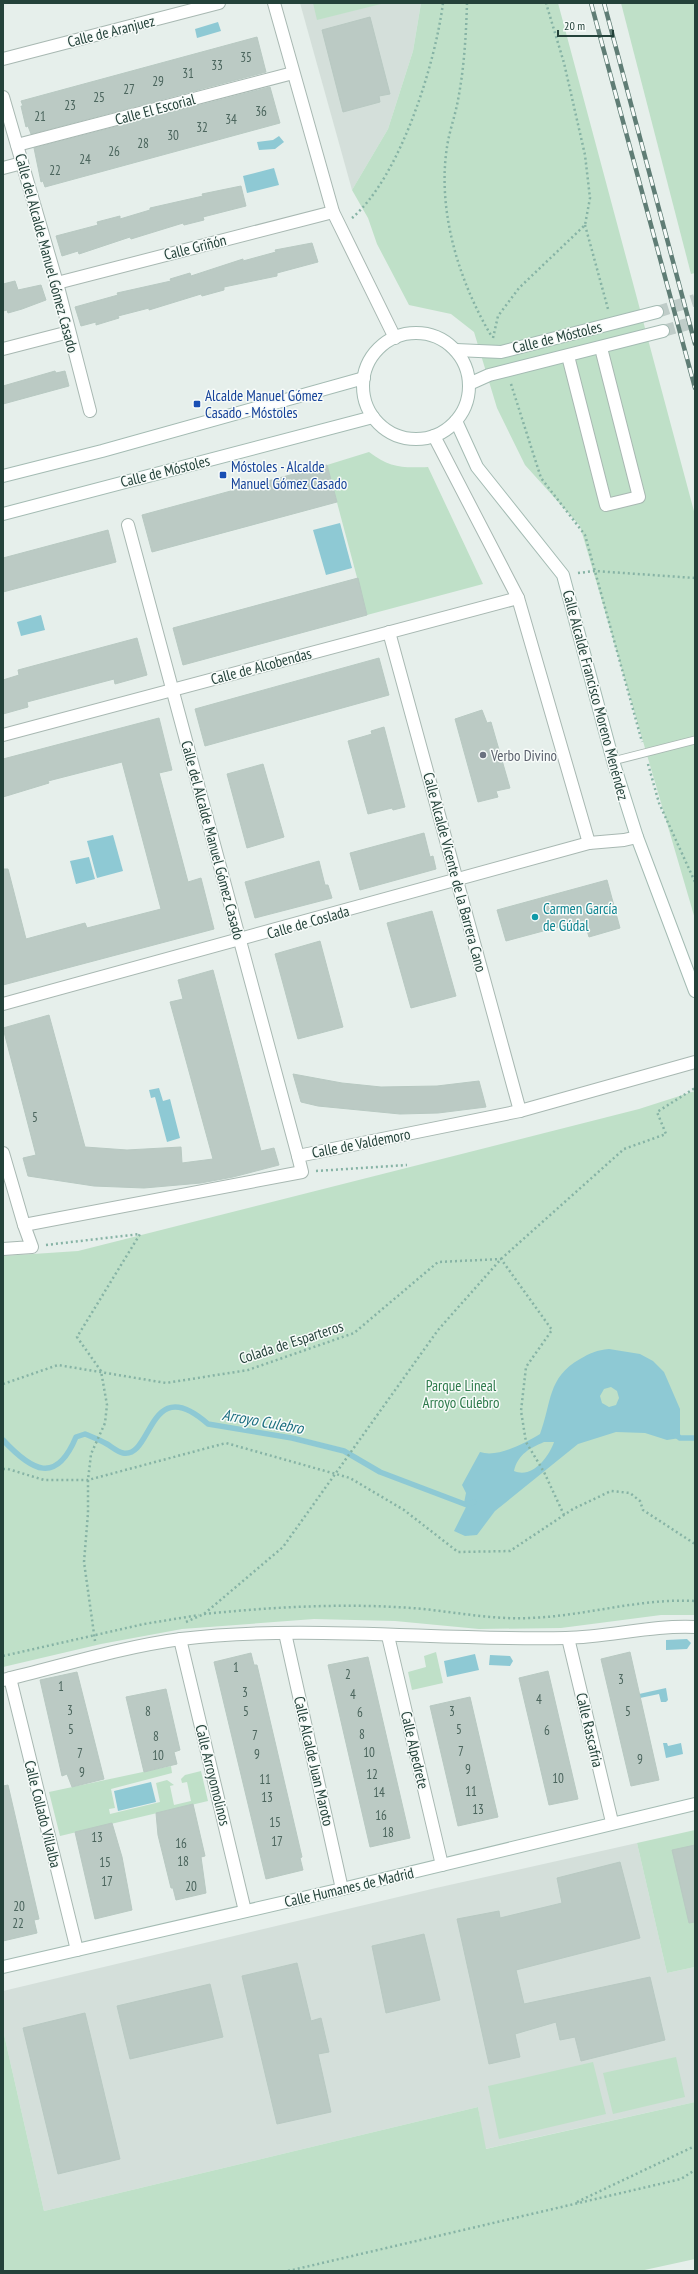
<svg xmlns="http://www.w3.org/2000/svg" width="698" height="2274" viewBox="0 0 698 2274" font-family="'PT Sans Narrow',sans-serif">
<rect width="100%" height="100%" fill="#e6efeb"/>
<g fill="#d4dfda">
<path d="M300 3H421L413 51 388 129 352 190Z"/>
<path d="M637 1843 667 1973 695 1967V2102L485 2149 478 2107 44 2211 3 2030V1991L436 1888Z"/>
</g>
<g fill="#bfe0c8">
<path d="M313 3H385L317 20Z"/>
<path d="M421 3H558L695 515V919L580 526 525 465 497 408 474 332 451 314 409 305 377 244 368 218 352 190 388 129 413 51Z"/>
<path d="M621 3H695V273L691 274Z"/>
<path d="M369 452C390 468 402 468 428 467L483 584 367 615 327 465Z"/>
<path d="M695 1091V1615H661L561 1628 479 1629 395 1621 314 1619 182 1629 101 1644 3 1667V1256L78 1251 639 1109Z"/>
<path d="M436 1652 443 1683 412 1690 408 1672 426 1667 424 1656Z"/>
<path d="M171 1766 172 1773 111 1789 115 1808 109 1809 110 1814 160 1802 156 1783 167 1780 174 1785 170 1786 174 1805 191 1801 187 1782 182 1783 181 1779 185 1775 201 1771 208 1801 60 1836 49 1792Z"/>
<path d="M695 1830V1967L667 1973 637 1843Z"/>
<path d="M3 2030 44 2211 478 2107 486 2149 695 2102V2259L640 2271H3Z"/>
<path d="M676 2057 685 2097 613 2114 603 2073Z"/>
<path d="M593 2062 606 2114 499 2139 488 2086Z"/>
</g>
<g fill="#8ec9d4" fill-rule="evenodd">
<path d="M218 22 221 31 197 38 195 29Z"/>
<path d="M279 136 284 142 275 149 259 150 257 142 273 140Z"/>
<path d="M274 168 279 185 247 193 243 176Z"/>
<path d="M340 523 352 568 326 575 313 530Z"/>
<path d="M41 615 45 630 21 636 17 622Z"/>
<path d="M113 835 123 871 97 878 87 841Z"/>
<path d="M89 857 95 879 76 884 70 861Z"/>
<path d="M159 1088 163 1101 170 1099 180 1138 167 1142 155 1097 151 1098 149 1090Z"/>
<path d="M609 1349 640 1354 653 1361 664 1372 680 1409V1438L667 1440 645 1433 616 1432 578 1444 495 1511 477 1535 465 1536 454 1531 467 1505 464 1503 466 1493 462 1485 480 1452C498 1458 525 1443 540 1434 552 1402 547 1378 580 1359 590 1353 597 1350 609 1349ZM611 1387 617 1391 619 1398 616 1405 609 1407 602 1403 600 1396 604 1389ZM544 1442H554C549 1457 532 1479 514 1471 518 1454 530 1448 544 1442Z"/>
<path d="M687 1639 691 1643 687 1649 666 1650V1640Z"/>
<path d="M475 1654 479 1670 447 1677 444 1661Z"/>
<path d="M490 1655 510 1656 513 1661 510 1666 489 1665Z"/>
<path d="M666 1688 668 1700 666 1702H661L659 1694 640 1698 639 1694Z"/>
<path d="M663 1743H667L668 1746 681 1743 683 1754 666 1758Z"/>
<path d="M151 1782 156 1802 118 1811 114 1791Z"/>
</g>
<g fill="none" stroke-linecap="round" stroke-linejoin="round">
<g stroke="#8ec9d4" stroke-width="5.5">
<path d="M675 1434 680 1438H695"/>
<path d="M3 1440C32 1471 56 1485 76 1437L85 1434C92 1437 100 1440 107 1444 112 1447 118 1452 123 1453 153 1459 148 1371 208 1424L292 1438 344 1451 380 1472 467 1505 474 1502"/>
</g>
</g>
<g fill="#bbcac4" stroke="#b8c9c2">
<path d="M370 17 390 94 379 96 380 102 343 112 322 30Z"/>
<path d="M257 37 266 72 31 134 28 126 26 127 21 106H23L21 101Z"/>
<path d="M270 87 280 123 45 187 43 181 41 182 34 148Z"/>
<path d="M241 186 246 206 203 217 204 220 184 225 183 223 131 239 130 237 79 254 78 251 62 256 56 236 98 225 97 222 120 216V219L150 210V208L203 196 202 194Z"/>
<path d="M312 243 318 262 277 273V276L224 287V290L202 296 201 294 149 310V308L118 316 119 318 96 325V322L81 326 75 307 118 295 117 293 171 281 170 279 190 273 191 276 243 259V261L276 252 275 250Z"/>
<path d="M15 281 18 290 41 285 46 300 22 309 8 313 7 310 3 311V284Z"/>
<path d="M55 371 56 373 65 371 69 386 3 404V386Z"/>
<path d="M327 465 337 502 152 552 142 515Z"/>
<path d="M108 530 116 562 3 592V558Z"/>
<path d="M358 578 367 615 183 665 173 628Z"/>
<path d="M137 638 147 675 115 684 114 679 27 702 28 707 3 714V680L19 675 18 670Z"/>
<path d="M379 658 389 695 205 746 195 709Z"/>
<path d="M482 710 487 723 491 722 510 788 496 791 498 797 478 802 455 719Z"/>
<path d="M159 718 172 770 159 773 188 882 201 878 214 929 3 985V869H8L26 939 85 923 87 928 161 909 122 762 48 781 49 783 3 797V759Z"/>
<path d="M384 727 405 807 393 810 392 808 368 814 348 741 372 734 371 731Z"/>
<path d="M263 764 284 837 247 848 227 774Z"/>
<path d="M424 833 430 857 433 856 436 869 360 890 350 853Z"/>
<path d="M319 861 325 885H328L332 898 255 918 245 882Z"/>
<path d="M607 880 620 928 589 937 584 920 506 941 497 910Z"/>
<path d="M432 911 456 996 411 1008 387 923Z"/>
<path d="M320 941 343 1027 298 1039 275 954Z"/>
<path d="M213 970 261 1151 274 1148 279 1165 233 1177 201 1183 144 1188 94 1186 28 1176 23 1158 36 1155 3 1028 49 1015 85 1147 127 1150 181 1147 182 1163 213 1159 170 1002 183 999 178 980Z"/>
<path d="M293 1074 342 1083 381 1087 437 1086 479 1081 486 1107 438 1113 400 1114 318 1106 301 1102Z"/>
<path d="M630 1652 659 1780 631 1786 601 1659Z"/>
<path d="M251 1653 254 1665H257L302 1857 300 1858 303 1870 266 1879 214 1662Z"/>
<path d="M368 1657 410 1838 370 1847 328 1665Z"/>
<path d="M548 1671 578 1799 549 1805 519 1678Z"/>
<path d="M77 1672 104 1779 72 1787 67 1774 62 1776 40 1680Z"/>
<path d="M166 1689 180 1750 174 1752 177 1764 144 1772 126 1697Z"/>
<path d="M470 1697 498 1817 458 1826 430 1706Z"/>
<path d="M8 1785 39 1919 34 1920 37 1933 3 1941V1786Z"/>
<path d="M193 1804 205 1856 201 1857 206 1893 176 1900 173 1888H171L158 1835 156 1813Z"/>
<path d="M112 1823 122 1857 132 1910 95 1919 75 1832Z"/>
<path d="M695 1845V1922L689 1923 672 1850Z"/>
<path d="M620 1862 640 1938 516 1970 524 2004 650 1977 665 2040 581 2061 575 2037 560 2040 556 2022 515 2034 520 2057 489 2064 457 1919 499 1911 500 1918 562 1903 557 1878Z"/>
<path d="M424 1934 440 2000 386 2013 372 1946Z"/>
<path d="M297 1963 311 2021 321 2018 329 2052 318 2054 331 2112 277 2124 242 1976Z"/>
<path d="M210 1984 223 2037 130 2059 117 2006Z"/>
<path d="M85 2013 120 2159 58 2174 23 2028Z"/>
</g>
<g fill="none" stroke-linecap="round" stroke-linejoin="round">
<g stroke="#bfccc8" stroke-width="12" stroke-dasharray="12 6" stroke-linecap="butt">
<path d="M657 312 695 300"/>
<path d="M663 331 695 322"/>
</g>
<g stroke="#a8b8b2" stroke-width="9">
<path id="lane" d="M613 761 695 740"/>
</g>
<g stroke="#a8b8b2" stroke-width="14">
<g id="street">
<path d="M274 3 333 212 395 338"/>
<path d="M3 59 219 3"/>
<path d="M3 97 57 283 90 411"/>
<path d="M17 145 293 73"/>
<path d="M3 168 22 163"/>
<path d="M57 283 333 212"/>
<path d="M3 349 69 332"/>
<path d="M568 356 606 505 639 497 601 348"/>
<path d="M434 436 518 598 589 843"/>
<path d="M128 525 298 1156"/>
<path d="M389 632 520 1111"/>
<path d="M3 735 518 598"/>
<path d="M3 1004 589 843 624 840 637 837"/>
<path d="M3 1153 24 1225"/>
<path d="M3 1249 32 1247 24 1225 302 1172 298 1156 520 1111 695 1062"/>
<path d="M285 1633 342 1889"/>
<path d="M388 1636 442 1865"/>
<path d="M568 1638 612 1822"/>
<path d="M180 1639 245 1911"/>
<path d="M10 1678 77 1950"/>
<path d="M3 1680C62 1666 121 1647 181 1639 308 1624 438 1641 566 1638 609 1637 652 1625 695 1627"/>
</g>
</g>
<g stroke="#a4bbb3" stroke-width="14">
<g id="secondary">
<circle cx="416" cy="386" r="53"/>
<path d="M456 350 501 352 657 312"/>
<path d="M469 384 489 375 663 331"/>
<path d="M456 421 477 467 563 575 613 761 637 837 695 991"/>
<path d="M3 476 102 451 364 378"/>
<path d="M3 514 373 417"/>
<path d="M3 1967 342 1889 695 1804"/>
</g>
</g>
<g stroke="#86b3a5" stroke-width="2.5" stroke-dasharray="2 3" stroke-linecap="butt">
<path d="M467 3C466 37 464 71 457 105 454 119 449 133 447 147 437 211 459 282 492 337"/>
<path d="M352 218C400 177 435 65 443 3"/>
<path d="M585 225 608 309"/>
<path d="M493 338 498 316 519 288 585 225 590 198 585 155 564 63 546 3"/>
<path d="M511 384 541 478 585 535 642 742"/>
<path d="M578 573 595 571 695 578"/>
<path d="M648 764 659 803 695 882"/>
<path d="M316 1171 407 1165"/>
<path d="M46 1245 140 1234 77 1337 101 1371 107 1405 105 1423 91 1454 88 1480V1513L84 1562 95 1641"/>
<path d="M3 1384 58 1365 166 1383 248 1370 354 1333 438 1262 501 1259 552 1330 526 1367 521 1411 526 1442 544 1472 564 1515"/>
<path d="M3 1469H8L44 1480H88L226 1443 350 1478 404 1510 458 1552 510 1551 573 1509 611 1491 630 1493 640 1501 643 1510 695 1544"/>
<path d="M204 1614C273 1607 342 1603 412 1608 451 1611 490 1620 530 1618 586 1616 639 1598 695 1601"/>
<path d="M186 1622 204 1614 283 1547 438 1330 501 1259 624 1149 666 1134 657 1112 695 1088"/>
<path d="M3 1656 144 1624 199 1615"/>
<path d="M577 2202 695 2146"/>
<path d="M288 2271 681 2179 695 2170"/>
</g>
<use href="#lane" stroke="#fff" stroke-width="7"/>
<use href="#street" stroke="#fff" stroke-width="12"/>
<use href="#secondary" stroke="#fff" stroke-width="12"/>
<g stroke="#5f7d75" stroke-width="4.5">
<g id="rail">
<path d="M591 3 695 388"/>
<path d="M604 3 695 344"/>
</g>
</g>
<use href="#rail" stroke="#f7fbf9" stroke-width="3" stroke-dasharray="9" stroke-linecap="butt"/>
</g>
<g fill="#1a4fb4" stroke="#f7fbf9" stroke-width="1.5">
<rect x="193" y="400" width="8" height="8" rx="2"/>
<rect x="219" y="471" width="8" height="8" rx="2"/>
</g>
<circle fill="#6b7280" stroke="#f7fbf9" stroke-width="1.5" cx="483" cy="755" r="4"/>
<circle fill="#0f9aa8" stroke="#f7fbf9" stroke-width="1.5" cx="535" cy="917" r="4"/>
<g text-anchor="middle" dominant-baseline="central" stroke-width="3" stroke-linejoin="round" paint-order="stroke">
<g font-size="13" fill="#4a645c">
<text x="246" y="57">35</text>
<text x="217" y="65">33</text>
<text x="188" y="73">31</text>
<text x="158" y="81">29</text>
<text x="129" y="89">27</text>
<text x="99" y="97">25</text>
<text x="70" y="105">23</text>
<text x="261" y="111">36</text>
<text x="40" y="116">21</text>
<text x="231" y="119">34</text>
<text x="202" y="127">32</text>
<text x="173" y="135">30</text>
<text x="143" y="143">28</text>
<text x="114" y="151">26</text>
<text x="85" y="159">24</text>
<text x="55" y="170">22</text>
<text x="35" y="1117">5</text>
<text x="236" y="1667">1</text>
<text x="348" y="1674">2</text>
<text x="621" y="1679">3</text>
<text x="61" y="1686">1</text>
<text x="245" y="1692">3</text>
<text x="353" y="1694">4</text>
<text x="539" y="1699">4</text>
<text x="70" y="1710">3</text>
<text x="148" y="1711">8</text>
<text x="246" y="1711">5</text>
<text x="452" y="1711">3</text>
<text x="628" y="1711">5</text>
<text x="360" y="1712">6</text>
<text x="71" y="1729">5</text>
<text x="459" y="1729">5</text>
<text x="547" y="1730">6</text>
<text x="362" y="1734">8</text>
<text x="255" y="1735">7</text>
<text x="156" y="1736">8</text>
<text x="461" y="1751">7</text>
<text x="369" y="1752">10</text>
<text x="80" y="1753">7</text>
<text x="257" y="1754">9</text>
<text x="158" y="1755">10</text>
<text x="640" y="1759">9</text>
<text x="468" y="1769">9</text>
<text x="82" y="1772">9</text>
<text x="372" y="1774">12</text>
<text x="558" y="1778">10</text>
<text x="265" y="1779">11</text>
<text x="471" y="1791">11</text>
<text x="379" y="1792">14</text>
<text x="267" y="1797">13</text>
<text x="478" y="1809">13</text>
<text x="381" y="1815">16</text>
<text x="275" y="1822">15</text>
<text x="388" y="1832">18</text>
<text x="97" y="1837">13</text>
<text x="277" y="1841">17</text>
<text x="181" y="1843">16</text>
<text x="183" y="1861">18</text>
<text x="105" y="1862">15</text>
<text x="107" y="1881">17</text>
<text x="191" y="1886">20</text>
<text x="19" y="1906">20</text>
<text x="18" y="1923">22</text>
</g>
<g font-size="15" fill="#24423a" stroke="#f7fbf9">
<text transform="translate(111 31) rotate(-14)">Calle de Aranjuez</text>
<text transform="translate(155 109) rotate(-15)">Calle El Escorial</text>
<text transform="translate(195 247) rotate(-14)">Calle Griñón</text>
<text transform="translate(47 253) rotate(75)">Calle del Alcalde Manuel Gómez Casado</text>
<text transform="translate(557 337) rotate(-14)">Calle de Móstoles</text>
<text transform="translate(165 471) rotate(-14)">Calle de Móstoles</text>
<text transform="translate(261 666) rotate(-15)">Calle de Alcobendas</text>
<text transform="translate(596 695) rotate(75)">Calle Alcalde Francisco Moreno Menéndez</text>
<text transform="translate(213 840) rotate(75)">Calle del Alcalde Manuel Gómez Casado</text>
<text transform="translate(455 872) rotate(75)">Calle Alcalde Vicente de la Barrera Cano</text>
<text transform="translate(308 922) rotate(-16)">Calle de Coslada</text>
<text transform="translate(361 1143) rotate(-11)">Calle de Valdemoro</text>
<text transform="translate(291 1342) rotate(-18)">Colada de Esparteros</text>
<text transform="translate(590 1730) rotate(77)">Calle Rascafria</text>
<text transform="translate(415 1750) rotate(77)">Calle Alpedrete</text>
<text transform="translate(314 1761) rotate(77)">Calle Alcalde Juan Maroto</text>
<text transform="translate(213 1775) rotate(76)">Calle Arroyomolinos</text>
<text transform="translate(43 1814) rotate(76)">Calle Collado Villalba</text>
<text transform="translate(349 1887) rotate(-13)">Calle Humanes de Madrid</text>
</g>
<g font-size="15" fill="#164399" stroke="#f7fbf9" text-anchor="start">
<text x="205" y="395">Alcalde Manuel Gómez<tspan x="205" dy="17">Casado - Móstoles</tspan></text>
<text x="231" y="466">Móstoles - Alcalde<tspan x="231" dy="17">Manuel Gómez Casado</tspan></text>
</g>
<g font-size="15" fill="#5b616d" stroke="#f7fbf9" text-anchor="start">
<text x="491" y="755">Verbo Divino</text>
</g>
<g font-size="15" fill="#0d838f" stroke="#f7fbf9" text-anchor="start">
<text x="543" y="908">Carmen García<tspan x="543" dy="17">de Gúdal</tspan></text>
</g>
<g font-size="15" fill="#2d7a4b" stroke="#f7fbf9">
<text x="461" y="1385">Parque Lineal<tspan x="461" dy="17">Arroyo Culebro</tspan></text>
</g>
<g font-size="16" font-style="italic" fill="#1c6f80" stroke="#f7fbf9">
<text transform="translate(263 1421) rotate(10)">Arroyo Culebro</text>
</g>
</g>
<rect width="698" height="2274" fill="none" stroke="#24423a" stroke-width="8"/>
<path d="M558 30v6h55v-6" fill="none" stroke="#24423a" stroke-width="2"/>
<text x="564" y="30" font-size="12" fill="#24423a" stroke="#f7fbf9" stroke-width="3" paint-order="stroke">20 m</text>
</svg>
